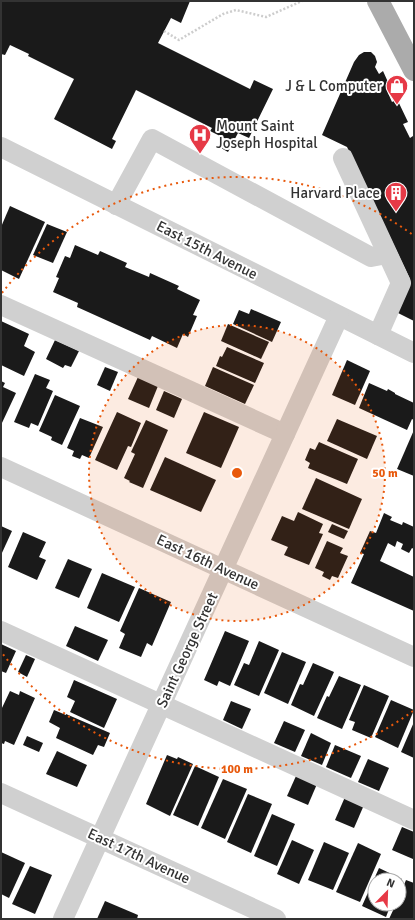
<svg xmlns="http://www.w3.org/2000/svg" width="415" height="920" viewBox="0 0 415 920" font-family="Signika,sans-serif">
<rect width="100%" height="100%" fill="#fff"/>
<g fill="#1a1a1a">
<path d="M1 1H190L181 23 171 18 158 43 250 89 254 80 273 89 249 138 238 133 228 152 221 148 226 139 210 131 212 128 136 90 112 139 116 141 112 149 54 119 74 79 28 56 29 54 10 45 5 55 1 54Z"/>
<path d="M364 52H371L375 56 377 62 375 67 379 74 383 71 392 91 388 93 392 102 397 99 408 122 403 124 410 138 413 136 414 137V321L396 312 410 279 347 147 322 135 354 62 359 55Z"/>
<path d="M10 206 45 222 19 279 1 270V227Z"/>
<path d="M47 224 67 232 53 263 33 255Z"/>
<path d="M75 245 98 255 100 251 127 263 125 267 149 277 150 273 179 286 177 289 200 300 193 315 197 316 188 337 183 334 177 348 152 336 150 340 77 307 78 303 53 292 59 278 56 277 65 256 70 258Z"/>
<path d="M251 309 281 322 272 342 233 324 239 310 249 314Z"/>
<path d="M1 321 29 334 24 346 35 352 24 376 1 365Z"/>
<path d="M228 324 269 342 261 359 221 341Z"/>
<path d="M55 340 79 351 71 367 65 365 63 368 46 359Z"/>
<path d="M227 347 264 363 255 383 216 366 220 356 222 357Z"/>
<path d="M347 360 370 371 355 405 332 395Z"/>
<path d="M105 367 118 372 110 391 97 385Z"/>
<path d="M213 367 254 385 245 404 205 386Z"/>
<path d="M35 374 50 380 46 388 53 391 38 426 31 423 29 428 14 422Z"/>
<path d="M138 377 158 386 149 408 128 399Z"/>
<path d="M1 381 5 383 3 387 16 393 1 425Z"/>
<path d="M369 383 387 391 388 389 395 393V394L414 403V420L412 419 407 430 359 408Z"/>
<path d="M164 391 182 399 174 418 156 410Z"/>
<path d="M55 395 80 406 62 445 51 440 52 437 39 431Z"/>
<path d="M117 412 141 423 131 447 128 446 117 470 95 460Z"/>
<path d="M204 412 239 427 221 468 186 453Z"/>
<path d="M80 418 103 427 89 458 82 455 80 459 72 456 74 451 67 448Z"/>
<path d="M337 419 377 436 367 459 327 441Z"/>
<path d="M146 420 168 430 143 488 129 482 130 481 124 478 135 454 131 452Z"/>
<path d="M414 430V476L397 469Z"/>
<path d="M319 442 358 459 347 484 308 468 310 463 305 460 310 448 315 450Z"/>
<path d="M165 457 216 480 201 512 150 490Z"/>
<path d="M316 478 362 499 349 529 302 509Z"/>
<path d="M298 512 323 524 319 533 323 534 309 565 284 555 288 547 271 540 282 516 294 521Z"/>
<path d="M384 513 392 517 390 520 402 525 403 522 414 527V549L412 548 409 553 401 549 403 544 397 541 395 547 388 543 380 561 414 577V611L351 583 364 554 360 553 370 531 376 533Z"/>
<path d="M332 524 348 531 344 539 328 532Z"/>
<path d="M1 526 12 531 1 555Z"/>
<path d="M23 532 46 542 39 557 46 560 37 580 8 567Z"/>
<path d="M327 541 343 548 340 553 348 556 338 578 332 576 330 580 322 576 324 572 315 568Z"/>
<path d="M68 559 92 569 79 598 55 588Z"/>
<path d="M102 573 135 587 119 622 87 608Z"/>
<path d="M139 588 171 602 152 646 147 643 141 657 119 648 125 634 120 631Z"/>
<path d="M75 626 108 640 98 661 66 646Z"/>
<path d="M225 631 249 641 230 686 219 681 217 686 204 680Z"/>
<path d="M259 641 279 650 259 696 234 685 244 663 249 665Z"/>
<path d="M1 644 16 651 6 673 1 671Z"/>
<path d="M282 652 306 662 288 704 264 693Z"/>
<path d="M26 655 35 659 27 677 18 672Z"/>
<path d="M313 663 334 672 314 716 291 705 300 684 303 685Z"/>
<path d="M339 676 361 685 342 729 317 718 327 696 329 697Z"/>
<path d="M74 680 117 699 104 728 70 712 75 701 67 697Z"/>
<path d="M364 685 389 696 371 738 352 730 355 722 349 720Z"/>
<path d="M10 691 19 695 20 691 35 698 14 745 5 741 4 744 1 743V710Z"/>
<path d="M391 700 414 710 398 748 375 737Z"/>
<path d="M231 701 251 709 242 729 223 720Z"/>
<path d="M54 710 66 715V714L110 733 104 747 98 745 93 755 56 738 60 728 49 722Z"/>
<path d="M284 721 305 730 295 752 274 743Z"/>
<path d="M414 722V758L401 752Z"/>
<path d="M311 733 331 743 322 765 301 756Z"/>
<path d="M27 736 43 743 39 752 23 745Z"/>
<path d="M335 745 361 756 351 778 326 767Z"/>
<path d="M57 751 87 765 77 787 46 774Z"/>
<path d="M167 755 177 759 178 757 193 764 170 816 146 804Z"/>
<path d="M368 759 389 768 379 791 358 782Z"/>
<path d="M195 766 219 777 198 826 173 815Z"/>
<path d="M296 776 317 784 308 805 287 796Z"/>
<path d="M223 779 247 789 225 839 201 828Z"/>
<path d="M248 794 272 804 251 853 227 842Z"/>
<path d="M345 797 364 805 354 828 335 820Z"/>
<path d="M272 814 295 824 277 866 254 856Z"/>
<path d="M402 827 414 832V856L413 859 392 850Z"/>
<path d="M292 840 314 850 299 884 277 874Z"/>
<path d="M324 842 349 853 333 890 308 880Z"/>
<path d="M358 843 381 854 360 902 336 892Z"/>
<path d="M1 852 25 863 9 898 1 894Z"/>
<path d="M30 866 52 875 35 914 12 904Z"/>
<path d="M379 868 402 879 399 886V880H375V904H391L386 917 362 906Z"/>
<path d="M406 880 414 883V919H389L396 904H399V897Z"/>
<path d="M105 901 138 915 137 919H97Z"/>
</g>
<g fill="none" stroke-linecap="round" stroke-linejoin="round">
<path stroke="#cdcdcd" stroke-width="2.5" stroke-dasharray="2 2" stroke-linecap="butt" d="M164 31 179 40 223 14 236 10 266 17 302 1"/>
<g stroke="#d0d0d0" stroke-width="20">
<path d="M1 147 414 353"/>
<path d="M343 158 401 283 378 335"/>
<path d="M116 205 152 139 371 257 387 254"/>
<path d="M1 305 285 434"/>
<path d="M1 467 414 657"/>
<path d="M1 631 414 820"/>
<path d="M1 793 276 919"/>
<path d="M63 919 339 316"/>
</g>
<path stroke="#ababab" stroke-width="22" d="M378 1 414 70"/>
</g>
<circle cx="237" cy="473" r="148" fill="#e8590c" fill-opacity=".12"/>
<g fill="none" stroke="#e8590c" stroke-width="2" stroke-dasharray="2 4">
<circle cx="237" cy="473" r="148"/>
<path d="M413 711A296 296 0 0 1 2 653M2 293A296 296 0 0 1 413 235"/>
</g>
<defs>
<g id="shop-pin" transform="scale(1.15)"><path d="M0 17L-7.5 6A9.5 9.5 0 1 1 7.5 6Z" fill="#e63946" stroke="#fff"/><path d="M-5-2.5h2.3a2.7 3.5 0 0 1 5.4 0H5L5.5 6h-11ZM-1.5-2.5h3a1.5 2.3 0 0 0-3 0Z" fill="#fff"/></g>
<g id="hospital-pin" transform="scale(1.15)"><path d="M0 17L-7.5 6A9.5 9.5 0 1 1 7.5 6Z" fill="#e63946" stroke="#fff"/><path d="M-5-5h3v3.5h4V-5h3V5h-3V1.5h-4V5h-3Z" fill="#fff"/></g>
<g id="building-pin" transform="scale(1.15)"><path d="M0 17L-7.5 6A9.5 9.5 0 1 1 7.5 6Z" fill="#e63946" stroke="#fff"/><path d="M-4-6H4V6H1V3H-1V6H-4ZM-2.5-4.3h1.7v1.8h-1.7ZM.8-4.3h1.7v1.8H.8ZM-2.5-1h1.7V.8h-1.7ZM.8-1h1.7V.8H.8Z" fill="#fff"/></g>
</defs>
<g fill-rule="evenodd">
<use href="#shop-pin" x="397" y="86"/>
<use href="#hospital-pin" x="200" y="135"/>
<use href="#building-pin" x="396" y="193"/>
</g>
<g text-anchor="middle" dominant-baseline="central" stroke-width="4" stroke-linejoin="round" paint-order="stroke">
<g font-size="15" fill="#333" stroke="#fff" text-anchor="end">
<text x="382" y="86">J &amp; L Computer</text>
<text x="216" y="126" text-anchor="start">Mount Saint<tspan x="216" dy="17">Joseph Hospital</tspan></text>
<text x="380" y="193">Harvard Place</text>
</g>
<g font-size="15" fill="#333" stroke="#fff">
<text transform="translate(207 250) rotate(27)">East 15th Avenue</text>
<text transform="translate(208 562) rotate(25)">East 16th Avenue</text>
<text transform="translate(187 650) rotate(-65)">Saint George Street</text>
<text transform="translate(139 856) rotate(25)">East 17th Avenue</text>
</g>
</g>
<circle cx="237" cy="473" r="6" fill="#e8590c" stroke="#fff" stroke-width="2"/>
<g font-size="12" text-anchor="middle" font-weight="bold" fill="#e8590c" stroke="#fff" stroke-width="4" stroke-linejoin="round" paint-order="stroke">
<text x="385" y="477">50 m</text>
<text x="237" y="773">100 m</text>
</g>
<rect width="415" height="920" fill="none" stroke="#333333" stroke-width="4"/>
<g transform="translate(387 892) rotate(23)"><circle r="19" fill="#ffffff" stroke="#adadad"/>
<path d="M0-3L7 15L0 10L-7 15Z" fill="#e63946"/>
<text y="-6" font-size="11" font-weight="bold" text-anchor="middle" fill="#333333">N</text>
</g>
</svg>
